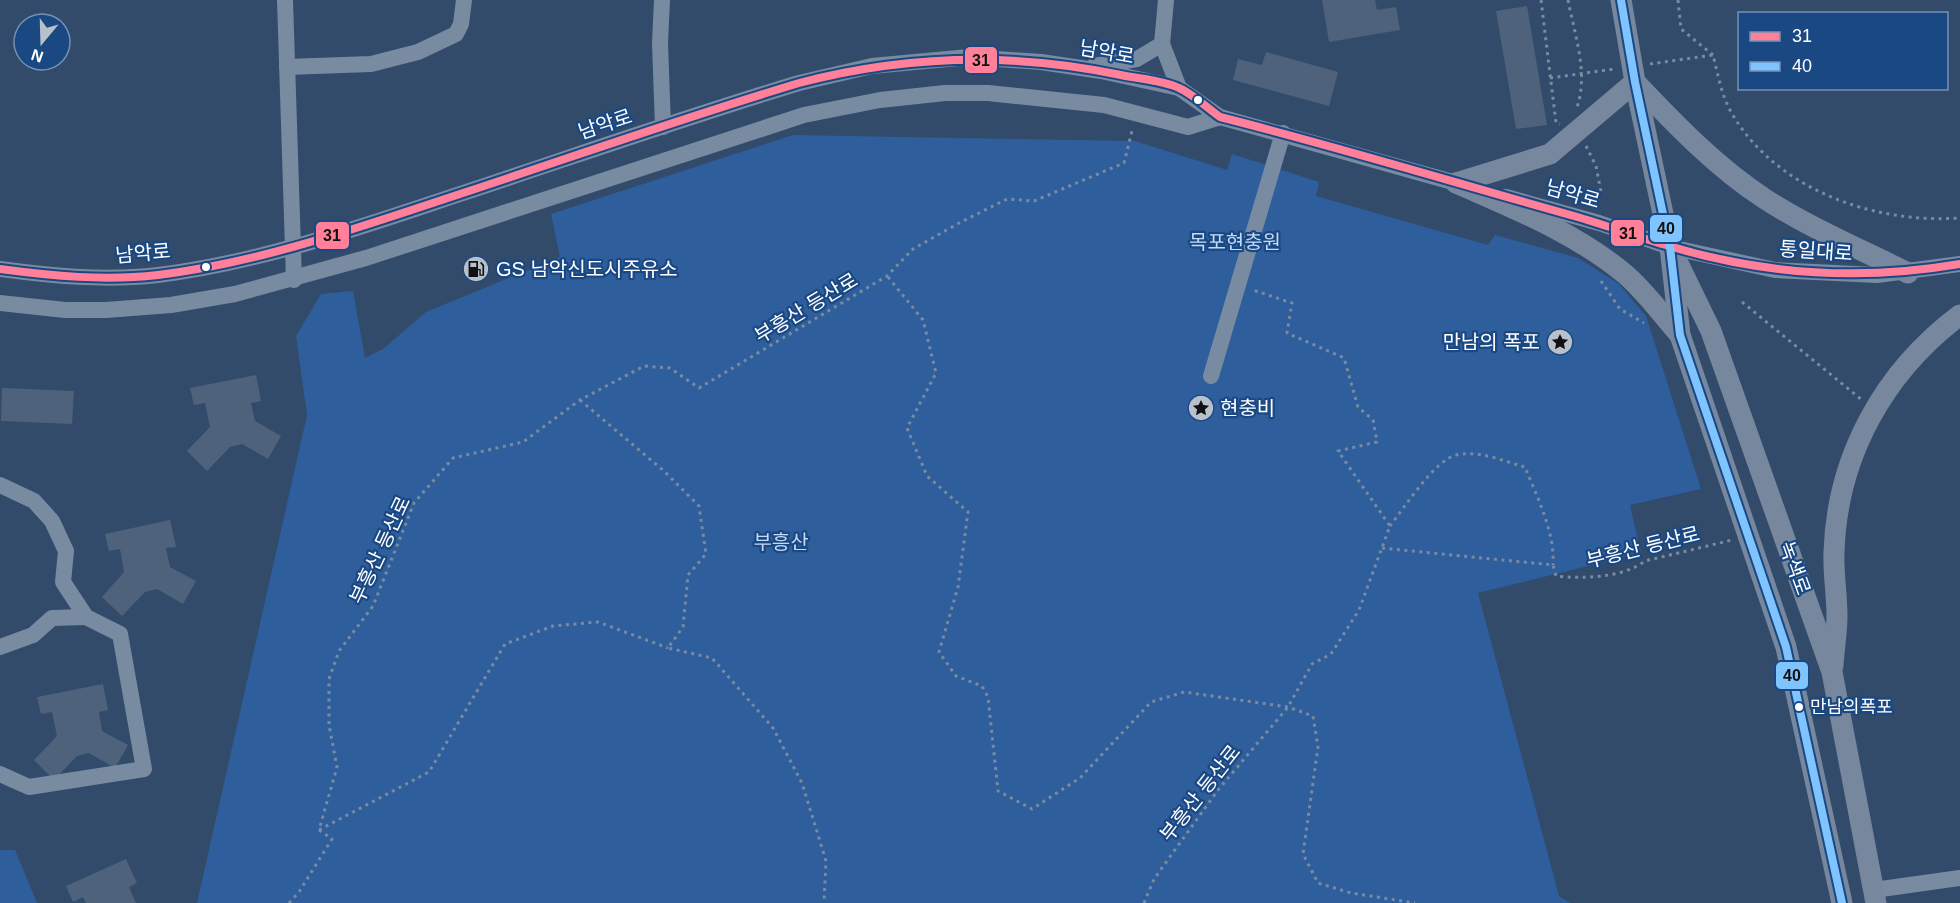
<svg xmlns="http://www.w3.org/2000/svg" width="1960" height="903" viewBox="0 0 1960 903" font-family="Arial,'Noto Sans KR',sans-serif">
<rect width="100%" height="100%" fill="#324b6b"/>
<g fill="#2e5e9b">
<path d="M793 135 1135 141 1227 170 1232 154 1319 182 1316 196 1488 245 1495 235 1578 258 1619 284 1646 316 1701 489 1630 505 1641 553 1478 593 1559 896 1570 903H197L307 415 296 336 321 294 353 291 365 358 383 349 426 312 560 257 551 214Z"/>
<path d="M0 850H15L37 903H0Z"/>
</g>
<g fill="#4e627c">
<path d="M1322 0H1375L1377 10 1396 7 1400 30 1329 42Z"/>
<path d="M1527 6 1547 125 1516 129 1496 11Z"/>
<path d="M1266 52 1338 72 1329 106 1233 80 1238 59 1262 65Z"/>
<path d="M256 375 261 401 251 403 255 421 281 436 268 459 242 444 230 447 207 471 187 451 210 427 205 403 194 405 190 388Z"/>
<path d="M2 388 74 391 72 424 1 421Z"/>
<path d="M170 520 176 547 166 548 170 567 196 581 183 604 157 589 145 592 122 616 102 597 124 572 120 549 109 551 105 534Z"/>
<path d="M103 684 108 710 99 712 102 731 128 745 115 768 89 753 77 756 54 780 34 760 57 736 52 712 41 714 37 697Z"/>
<path d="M126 859 137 883 129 887 136 903H86L83 897 73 902 66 886Z"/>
</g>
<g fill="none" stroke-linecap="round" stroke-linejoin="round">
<g stroke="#788ba1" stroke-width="3" stroke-dasharray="3 4.5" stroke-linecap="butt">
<path d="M1541 0 1556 123 1560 124"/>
<path d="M1568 0C1574 32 1589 74 1577 107"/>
<path d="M1678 0 1681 29 1713 55"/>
<path d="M1650 64 1713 55C1718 74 1721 94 1731 112 1776 190 1874 224 1960 218"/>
<path d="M1550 78 1614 69"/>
<path d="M1586 146 1596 166 1601 192"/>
<path d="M888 277 923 320 936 373 907 428 927 476 968 512 958 587 939 652 956 676 982 686 988 697 998 791 1032 809 1080 778 1151 702 1184 692 1288 707 1313 716 1318 747 1303 854 1318 883 1351 893 1415 903"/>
<path d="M1601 281 1620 309 1644 323"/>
<path d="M1742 302 1862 400"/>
<path d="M580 400 664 471 699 506 706 554 688 575 683 627 668 648 712 658 773 728 802 783 826 861 824 903"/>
<path d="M1390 526C1404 508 1435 460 1456 455 1479 450 1503 461 1525 467 1537 497 1555 532 1553 565"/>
<path d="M1382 548 1553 565 1556 576C1582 579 1623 578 1645 561L1732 540"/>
<path d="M319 830 429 772 505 644 553 626 598 622 668 648"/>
<path d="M289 903 299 892 332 839 319 830 337 767 329 725V679L339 651 373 606 414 503 453 458 523 442 580 400 644 366 670 368 699 388 887 276 913 249 959 223 1007 199 1034 201 1124 163 1133 127"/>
<path d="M1144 903 1154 879 1218 790 1288 707 1312 664 1331 654 1359 610 1390 526 1338 451 1377 442 1373 420 1358 407 1344 358 1287 333 1292 303 1253 290"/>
</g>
<g stroke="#788ba1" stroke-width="16">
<path d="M285 0 294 280"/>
<path d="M662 0 660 43 663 127"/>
<path d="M1162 44 1166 0"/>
<path d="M1094 66 1137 59 1162 44 1179 88"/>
<path d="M287 67 371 64 418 52 456 34 461 24 464 0"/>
<path d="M1506 197 1599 223 1670 247 1775 270 1877 275 1960 264"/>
<path d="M0 269C52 276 105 281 158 275 263 262 363 226 463 193 575 156 686 117 799 83L872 66 969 57 1041 62 1101 71 1179 88 1220 117 1467 186"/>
<path d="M0 303 65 310H106L171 305 235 294 366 258 804 115 880 100 945 93H988L1104 105 1188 127 1220 117"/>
<path d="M1211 376 1283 133"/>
<path d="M0 485 34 501 52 521 66 551 63 582 86 617 120 634 144 769 29 787 0 774"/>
<path d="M0 647 33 635 52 618 86 617"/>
<path d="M1874 890 1960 878"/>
</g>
<g stroke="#77879e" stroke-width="21">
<path d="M1621 0 1635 82 1670 247 1680 335 1786 647 1842 903"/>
<path d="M1456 183 1550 154 1635 82C1675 124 1716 167 1765 199 1810 228 1860 249 1908 273"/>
<path d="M1456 183C1515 209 1574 232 1625 274 1645 291 1662 315 1680 335"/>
<path d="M1677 261 1711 331 1832 672 1876 903"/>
<path d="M1833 666C1834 649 1837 632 1837 616 1837 594 1833 573 1834 552 1837 456 1884 372 1960 315"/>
</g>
<g stroke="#1a4883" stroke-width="12">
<path id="bus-1" d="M0 269C52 276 105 281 158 275 263 262 363 226 463 193 575 156 686 117 799 83 906 55 1012 52 1121 75 1139 79 1162 80 1179 88 1193 94 1207 108 1220 117 1339 147 1456 183 1574 216 1606 225 1637 237 1669 246 1765 275 1861 281 1960 264"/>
</g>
<g stroke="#1a4883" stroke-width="12">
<path id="bus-2" d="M1621 0 1635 82 1670 247 1680 335 1786 647 1842 903"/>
</g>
<use href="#bus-1" stroke="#ff8098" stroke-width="8"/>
<use href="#bus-2" stroke="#80c4ff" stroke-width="8"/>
</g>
<defs>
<g id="fuel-disc" transform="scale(1.35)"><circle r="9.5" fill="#b7c0cb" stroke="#1a4883"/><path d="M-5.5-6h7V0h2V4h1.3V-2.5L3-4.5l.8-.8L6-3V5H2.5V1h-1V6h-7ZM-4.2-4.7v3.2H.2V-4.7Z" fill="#111"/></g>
<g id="sight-disc" transform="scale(1.35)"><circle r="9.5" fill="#b7c0cb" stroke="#1a4883"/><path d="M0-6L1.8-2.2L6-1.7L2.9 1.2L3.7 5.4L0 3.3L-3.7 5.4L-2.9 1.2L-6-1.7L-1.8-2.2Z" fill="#111"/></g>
</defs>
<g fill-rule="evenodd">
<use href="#fuel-disc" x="476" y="269"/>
<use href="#sight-disc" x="1560" y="342"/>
<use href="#sight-disc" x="1201" y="408"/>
</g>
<g fill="#fff" stroke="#1a4883" stroke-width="2">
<circle cx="1198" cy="100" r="5"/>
<circle cx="206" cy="267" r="5"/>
<circle cx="1799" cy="707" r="5"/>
</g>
<g text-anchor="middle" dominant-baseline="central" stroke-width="4.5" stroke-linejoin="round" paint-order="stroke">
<g font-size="18" fill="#fff" stroke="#1a4883" text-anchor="start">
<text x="1810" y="707">만남의폭포</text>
</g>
<g font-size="20" fill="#fff" stroke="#1a4883">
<text transform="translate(1107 52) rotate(10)">남악로</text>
<text transform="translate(605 124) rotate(-18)">남악로</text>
<text transform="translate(1573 194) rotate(16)">남악로</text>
<text transform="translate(1816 251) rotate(4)">통일대로</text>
<text transform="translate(143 253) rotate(-5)">남악로</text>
<text transform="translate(806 308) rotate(-31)">부흥산 등산로</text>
<text transform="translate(1643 547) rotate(-14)">부흥산 등산로</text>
<text transform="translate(380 550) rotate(-65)">부흥산 등산로</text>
<text transform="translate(1795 568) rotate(70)">녹색로</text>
<text transform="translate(1200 793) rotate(-52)">부흥산 등산로</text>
</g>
<g font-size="20" fill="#c3dbf8" stroke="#1a4883">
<text x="1235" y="242">목포현충원</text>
<text x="781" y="542">부흥산</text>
</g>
<g font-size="20" fill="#fff" stroke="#1a4883" text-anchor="start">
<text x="496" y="269">GS 남악신도시주유소</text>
<text x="1540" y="342" text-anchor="end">만남의 폭포</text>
<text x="1220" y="408">현충비</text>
</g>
</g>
<g stroke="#1a4883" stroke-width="2">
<rect x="964" y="46" width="34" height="28" rx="6" fill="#ff8098"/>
<rect x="1649" y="214" width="34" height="29" rx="6" fill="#80c4ff"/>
<rect x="1610" y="219" width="35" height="28" rx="6" fill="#ff8098"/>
<rect x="315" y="221" width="35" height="29" rx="6" fill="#ff8098"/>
<rect x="1775" y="661" width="34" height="29" rx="6" fill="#80c4ff"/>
</g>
<g font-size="16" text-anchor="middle" font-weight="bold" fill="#111">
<text x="981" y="66">31</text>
<text x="1666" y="234">40</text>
<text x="1628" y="239">31</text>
<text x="332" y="241">31</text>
<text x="1792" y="681">40</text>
</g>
<rect x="1738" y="12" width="210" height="78" fill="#1a4883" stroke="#7691b5" stroke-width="1.5"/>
<rect x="1750" y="32" width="30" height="9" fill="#ff8098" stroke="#7691b5" stroke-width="1.5"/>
<text x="1792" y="42" font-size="18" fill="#ffffff">31</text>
<rect x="1750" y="62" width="30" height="9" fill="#80c4ff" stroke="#7691b5" stroke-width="1.5"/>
<text x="1792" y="72" font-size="18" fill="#ffffff">40</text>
<g transform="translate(42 42) rotate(199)"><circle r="28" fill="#1a4883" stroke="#7691b5" stroke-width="1.5"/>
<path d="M0-4.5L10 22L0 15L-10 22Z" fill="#b7c0cb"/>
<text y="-9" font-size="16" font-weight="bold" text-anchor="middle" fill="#ffffff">N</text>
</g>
</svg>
